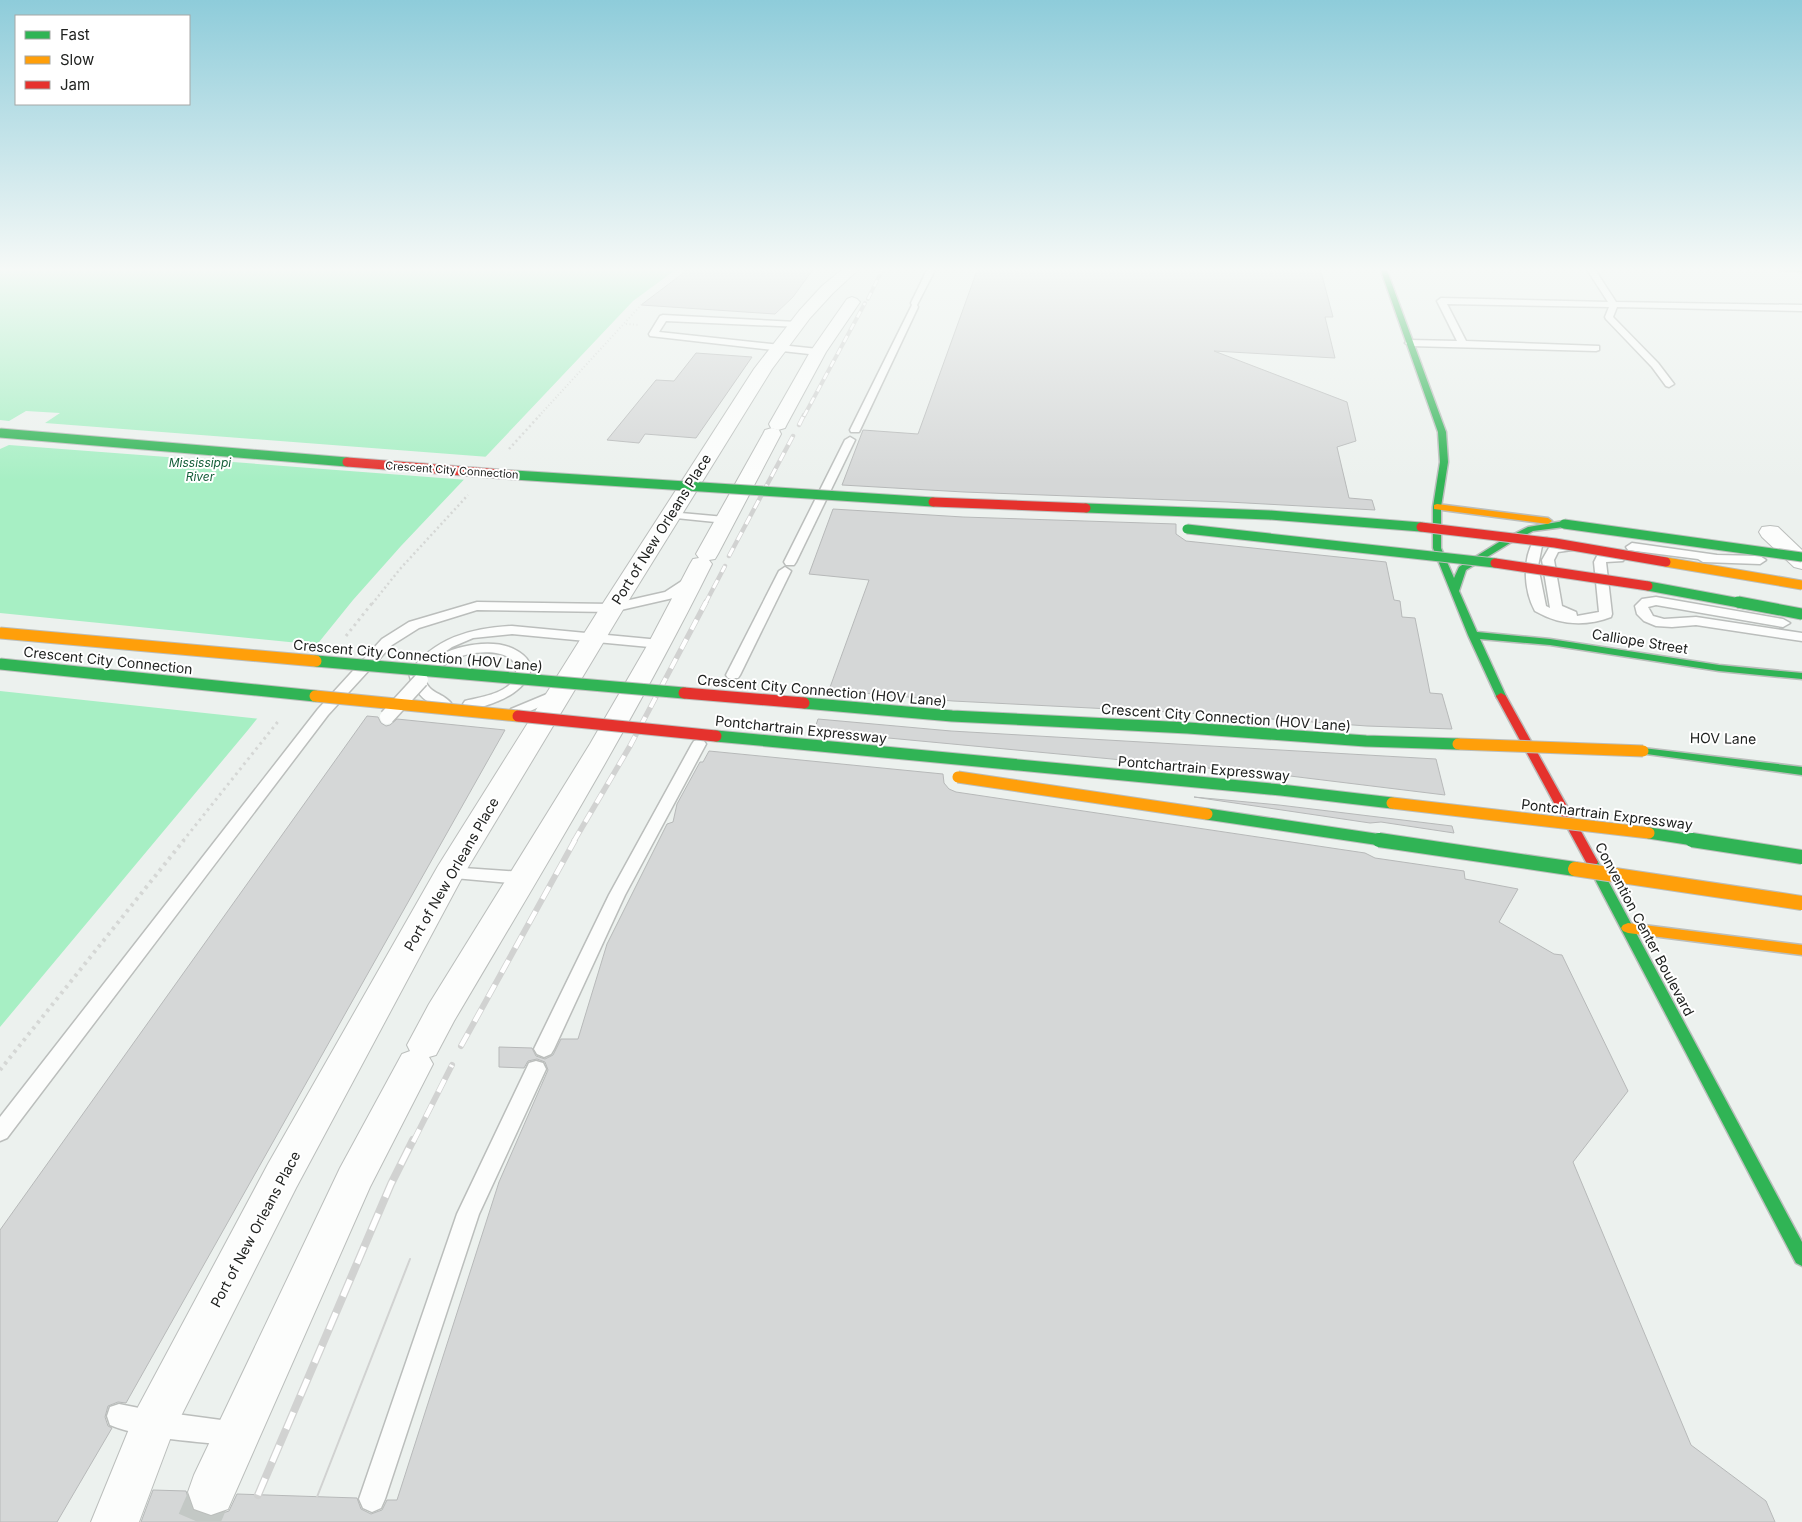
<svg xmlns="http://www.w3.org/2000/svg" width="1802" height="1522" viewBox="0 0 1802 1522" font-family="Inter,sans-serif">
<rect width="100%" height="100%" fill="#ecf1ee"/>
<path fill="#a7efc4" d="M0 268H678L633 301 401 546 353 600 248 730 0 1027Z"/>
<g fill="#ecf1ee">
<path d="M26 411 60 413 45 423 489 457 468 480 9 445 0 449V420L9 421Z"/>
<path d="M0 613 319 645 260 719 0 691Z"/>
</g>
<g fill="#d5d7d7" stroke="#b7b9b9">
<path d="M690 268H814L793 297 775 314 641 305Z"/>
<path d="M978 268H1320L1333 317H1325L1335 358 1214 351 1347 402 1356 441 1337 447 1349 498 1372 500 1375 510 1228 502 964 492 842 485 863 430 918 434Z"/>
<path d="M696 353 752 357 696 438 645 434 639 443 607 440 656 380 674 381Z"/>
<path d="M833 509 963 517 1176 524V534L1186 541 1386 562 1394 600 1400 601 1402 617 1415 618 1430 693 1442 694 1452 729 1367 726 1189 713 953 701 829 690 869 580 809 574Z"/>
<path d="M367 716 378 717 381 723 386 726 390 725 397 719 505 730 126 1403 118 1402 108 1406 105 1417 108 1426 112 1428 57 1522H0V1230Z"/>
<path d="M818 719 951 731 1436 759 1445 795 1282 775 814 731Z"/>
<path d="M709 751 943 774 944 783 949 789 956 792 1365 853 1375 858 1464 871 1465 879 1518 889 1499 922 1554 954 1562 955 1628 1091 1573 1162 1691 1445 1766 1501 1775 1522H141L153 1490 186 1491 192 1510 210 1517 229 1511 237 1494 357 1498 361 1509 371 1514 382 1510 387 1500H397L499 1182 548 1070 545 1062 537 1059 528 1061 524 1068 499 1067V1047L532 1048 536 1056 545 1059 553 1055 561 1039H578L607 944 667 824 673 822 677 804 700 762H703Z"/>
<path d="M1194 797 1279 805 1452 826 1454 833 1381 822 1370 823Z"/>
</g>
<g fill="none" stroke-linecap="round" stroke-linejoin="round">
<path stroke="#c3c8c5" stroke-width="42" stroke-dasharray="42 21" stroke-linecap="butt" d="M198 1522 211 1492"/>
<g stroke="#bbbebc" stroke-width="3">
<g id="lane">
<path d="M928 268H936L917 305 918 307 860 430 859 432H851L850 430 912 305 911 303Z"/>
<path d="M1586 268H1594L1616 302 1802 305V311L1617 307 1613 317 1658 363 1674 384 1669 387 1666 386 1652 367 1606 319 1605 317 1609 307 1447 304 1466 341 1599 346V350L1596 351 1410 346 1405 343 1410 340 1457 341 1437 301 1441 298 1608 302Z"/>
<path d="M663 315 797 322 800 323V327L666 321 659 332 818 349 823 352 818 355 650 336 649 334 660 316Z"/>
<path d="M850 437 855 440 796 562 794 565H786L784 562 845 440Z"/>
<path d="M670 512 725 517 731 520 725 523 666 517 664 515Z"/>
<path d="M1547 538 1553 542 1551 545 1542 546 1538 566 1546 606 1550 608 1542 560 1550 546 1572 544 1574 547 1572 550 1558 552 1554 560 1562 606 1576 612 1577 616 1599 612 1594 562 1597 556 1623 555 1625 558 1623 561 1606 562 1612 614 1611 617C1585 627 1559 625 1535 611 1524 591 1522 560 1534 540Z"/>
<path d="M1632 543 1717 555 1760 556 1766 560 1760 564 1703 562 1698 559 1628 550 1626 547Z"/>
<path d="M785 567 791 571 740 675 738 678H728L726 675 779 571Z"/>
<path d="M694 573 700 577 698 580 673 598 669 599 612 612 477 610 419 628 392 645 328 715 7 1138 0 1141V1117L318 709 382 639 409 622 477 602 612 604 665 592Z"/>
<path d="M1656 597 1783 619 1790 623 1783 627 1656 605 1648 607 1653 616 1664 619 1696 617 1802 633V641L1696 625 1672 627 1656 626 1644 621 1637 614 1635 606 1642 599Z"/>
<path d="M512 626 660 640 667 644 660 648 512 634 473 638 452 647 442 654C463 644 499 638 519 652 547 670 517 694 498 701 488 705 476 710 465 707L463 704 465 701C481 697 513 693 516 673 517 668 515 662 511 659 497 648 467 652 452 660 439 667 438 673 423 673 427 695 441 691 451 703L449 706C430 711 412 690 409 673 434 638 471 628 512 626Z"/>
<path d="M559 689 564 690 566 693 564 696 521 715H511L509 712 511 709Z"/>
<path d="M699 739 704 741 706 744 625 895 554 1049 551 1054 544 1057 537 1054 534 1049 609 895 692 744 694 741Z"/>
<path d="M449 867 522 872 528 874 530 878 528 882 522 884 443 877 441 873 443 869Z"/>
<path d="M536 1061 543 1063 546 1069 479 1214 385 1499 381 1508 372 1512 363 1508 359 1499 457 1214 529 1063Z"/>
<path d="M119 1404 154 1411 236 1422 245 1425 248 1434 245 1443 236 1446C197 1441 147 1440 110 1425L107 1416 110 1407Z"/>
</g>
</g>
<g stroke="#bbbebc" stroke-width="2">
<g id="street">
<path d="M844 268H860L833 293 810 318 772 369 624 608 464 874 296 1188 172 1434 139 1522H91L138 1407 268 1164 438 866 600 608 754 369 799 311 822 286Z"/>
<path d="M852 297 857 299 860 302 826 352 787 424 785 428 778 430 771 428 769 424 810 352 847 299Z"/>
<path d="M772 428 779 430 781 434 718 554 715 559 709 560 712 564C634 721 543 870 454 1021L436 1055 429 1057 433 1064 370 1187 228 1509 211 1515 194 1509 188 1492 194 1475 340 1168 402 1054 410 1051 407 1045 429 1004 590 744 648 644 690 564 693 559 699 558 696 554 763 434 765 430Z"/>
<path d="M1770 526 1778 527 1802 550V569L1794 567 1762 537 1759 532 1762 527Z"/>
</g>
</g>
<g stroke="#bbbebc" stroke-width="3">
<g id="fast">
<path d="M1380 268H1386L1446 432 1448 462 1441 507V548L1454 578 1459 567 1504 539 1528 527 1564 521 1568 524 1564 527 1533 531 1510 543 1466 570 1459 591 1477 632 1550 639 1719 665 1802 673V679L1719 671 1550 645 1480 639 1506 696 1505 698H1497L1468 635 1433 548V507L1440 462 1438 432Z"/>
<path d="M1775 268H1802V272L1778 270Z"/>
<path d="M1643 748 1802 767V775L1639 753 1637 751 1639 749Z"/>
<path d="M1592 858 1596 859 1598 862 1802 1242V1266L1796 1263 1586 862 1588 859Z"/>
</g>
</g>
<g stroke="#bbbebc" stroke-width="3">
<g id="slow">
<path d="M1437 504 1548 518 1552 521 1548 524 1434 509V505Z"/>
<path d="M1628 923 1802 945V955L1628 933 1623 931 1621 928 1623 925Z"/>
</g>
</g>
<g stroke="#bbbebc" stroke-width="3">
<path id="jam" d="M1501 693 1506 696 1598 862 1596 865H1588L1586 862 1496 696Z"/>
</g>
<g stroke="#d5d7d5" stroke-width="2" stroke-dasharray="1 2.5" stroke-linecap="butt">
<path d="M626 324 639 325"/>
<path d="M539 416 642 304"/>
</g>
<g stroke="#d5d7d5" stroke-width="2.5" stroke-dasharray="2 3" stroke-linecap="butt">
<path d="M509 449 540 415"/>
<path d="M372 604 400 569 468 495"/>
</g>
<g stroke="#d5d7d5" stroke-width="3" stroke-dasharray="2.5 4" stroke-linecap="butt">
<path d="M346 636 373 602"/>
<path d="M183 841 280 719"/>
</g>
<path stroke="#d5d7d5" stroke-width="4" stroke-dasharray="3 4.5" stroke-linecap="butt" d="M0 1070 184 840"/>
<use href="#lane" fill="#fcfdfc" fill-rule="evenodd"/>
<use href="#street" fill="#fcfdfc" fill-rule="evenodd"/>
<use href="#fast" fill="#30b455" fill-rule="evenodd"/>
<use href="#slow" fill="#ff9f0a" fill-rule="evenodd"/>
<use href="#jam" fill="#e5322d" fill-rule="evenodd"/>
<path stroke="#d1d2d1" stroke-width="2" d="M317 1497 410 1259"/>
<g stroke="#d1d2d1" stroke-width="4">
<g id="rail-far4">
<path d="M868 299 883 268"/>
<path d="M804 416 865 303"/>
</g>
</g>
<g stroke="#d1d2d1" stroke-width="4.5">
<g id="rail-far3">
<path d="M799 425 804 415"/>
<path d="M729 556 793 436"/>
<path d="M705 604 725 566"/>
</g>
</g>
<g stroke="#d1d2d1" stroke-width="5.5">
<path id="rail-far2" d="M574 841 630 746 706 602"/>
</g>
<g stroke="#d1d2d1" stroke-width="6">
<g id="rail-far1">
<path d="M461 1046 575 840"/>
<path d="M413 1142 452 1065"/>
</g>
</g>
<g stroke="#d1d2d1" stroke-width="8">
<path id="rail" d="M258 1495 391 1184 413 1140"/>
</g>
<use href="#rail-far4" stroke="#fff" stroke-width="2.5" stroke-dasharray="7" stroke-linecap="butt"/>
<use href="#rail-far3" stroke="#fff" stroke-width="3" stroke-dasharray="9" stroke-linecap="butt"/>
<use href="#rail-far2" stroke="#fff" stroke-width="4" stroke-dasharray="11" stroke-linecap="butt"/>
<use href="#rail-far1" stroke="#fff" stroke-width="4.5" stroke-dasharray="14" stroke-linecap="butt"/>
<use href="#rail" stroke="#fff" stroke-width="5.5" stroke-dasharray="18" stroke-linecap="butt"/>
<g stroke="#bbbebc" stroke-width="17" stroke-linecap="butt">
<path id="lane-bridge" d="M387 717 421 680"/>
</g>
<g stroke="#bbbebc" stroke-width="11" stroke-linecap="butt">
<g id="fast-bridge-far2">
<path d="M0 433 347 462"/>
<path d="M514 475 933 502"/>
<path d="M1086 508 1269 515 1421 527"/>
<path d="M1564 524 1802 557"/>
<path d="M1187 529 1495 563"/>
<path d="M1648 586 1745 604"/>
</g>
</g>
<g stroke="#bbbebc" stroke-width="13" stroke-linecap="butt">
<g id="fast-bridge-far1">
<path d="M1738 602 1802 614"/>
<path d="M316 661 684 693"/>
<path d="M0 664 315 696"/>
<path d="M804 703 952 716 1188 728 1366 741 1458 744"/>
<path d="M716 736 1281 790 1392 803"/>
<path d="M1207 814 1388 841"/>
<path d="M1649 833 1700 841"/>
</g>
</g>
<g stroke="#bbbebc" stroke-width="16" stroke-linecap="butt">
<g id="fast-bridge">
<path d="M1379 840 1575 869"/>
<path d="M1692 840 1802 857"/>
</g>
</g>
<g stroke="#bbbebc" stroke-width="11" stroke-linecap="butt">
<path id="slow-bridge-far2" d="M1666 562 1802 585"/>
</g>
<g stroke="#bbbebc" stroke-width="13" stroke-linecap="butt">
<g id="slow-bridge-far1">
<path d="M0 633 316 661"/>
<path d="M315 696 518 716"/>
<path d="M1458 744 1643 751"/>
<path d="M958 777 1207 814"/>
<path d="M1392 803 1649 833"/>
</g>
</g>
<g stroke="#bbbebc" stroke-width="16" stroke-linecap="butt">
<path id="slow-bridge" d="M1575 869 1802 903"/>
</g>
<g stroke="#bbbebc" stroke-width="11" stroke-linecap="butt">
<g id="jam-bridge-far1">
<path d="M347 462 514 475"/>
<path d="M933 502 1086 508"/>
<path d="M1421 527 1555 543 1666 562"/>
<path d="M1495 563 1648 586"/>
</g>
</g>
<g stroke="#bbbebc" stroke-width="13" stroke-linecap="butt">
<g id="jam-bridge">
<path d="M684 693 804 703"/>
<path d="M518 716 716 736"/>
</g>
</g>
<use href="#lane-bridge" stroke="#fcfdfc" stroke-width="14"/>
<use href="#fast-bridge-far2" stroke="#30b455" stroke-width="9"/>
<use href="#fast-bridge-far1" stroke="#30b455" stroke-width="11"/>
<use href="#fast-bridge" stroke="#30b455" stroke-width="14"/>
<use href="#slow-bridge-far2" stroke="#ff9f0a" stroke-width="9"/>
<use href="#slow-bridge-far1" stroke="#ff9f0a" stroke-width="11"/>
<use href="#slow-bridge" stroke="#ff9f0a" stroke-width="14"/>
<use href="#jam-bridge-far1" stroke="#e5322d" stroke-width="9"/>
<use href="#jam-bridge" stroke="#e5322d" stroke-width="11"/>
</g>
<linearGradient id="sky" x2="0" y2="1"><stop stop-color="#8eccda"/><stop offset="0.56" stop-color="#f6f9f7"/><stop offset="1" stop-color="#f6f9f7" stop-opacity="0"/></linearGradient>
<rect width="1802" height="481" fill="url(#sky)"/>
<g text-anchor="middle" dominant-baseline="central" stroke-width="4" stroke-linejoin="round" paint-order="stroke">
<g font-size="11" fill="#202220" stroke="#fff">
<text transform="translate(452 470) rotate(4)">Crescent City Connection</text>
</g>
<g font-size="12" font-style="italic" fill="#145e39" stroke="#fff">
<text x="200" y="462">Mississippi<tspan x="200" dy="14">River</tspan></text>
</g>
<g font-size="14" fill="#202220" stroke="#fff">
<text transform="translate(661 529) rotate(-58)">Port of New Orleans Place</text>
<text transform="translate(1640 641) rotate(9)">Calliope Street</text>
<text transform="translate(418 655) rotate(5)">Crescent City Connection (HOV Lane)</text>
<text transform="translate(108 660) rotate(6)">Crescent City Connection</text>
<text transform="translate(822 690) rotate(5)">Crescent City Connection (HOV Lane)</text>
<text transform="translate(1226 717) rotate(4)">Crescent City Connection (HOV Lane)</text>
<text transform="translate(801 729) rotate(6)">Pontchartrain Expressway</text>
<text transform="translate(1723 738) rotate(1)">HOV Lane</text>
<text transform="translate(1204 768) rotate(5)">Pontchartrain Expressway</text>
<text transform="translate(1607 814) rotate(7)">Pontchartrain Expressway</text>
<text transform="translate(451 874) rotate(-60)">Port of New Orleans Place</text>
<text transform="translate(1645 929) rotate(62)">Convention Center Boulevard</text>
<text transform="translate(255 1229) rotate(-62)">Port of New Orleans Place</text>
</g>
</g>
<rect x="15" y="15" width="175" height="90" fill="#ffffff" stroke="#a6a7a6"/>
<rect x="25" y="31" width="25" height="8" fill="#30b455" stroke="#a6a7a6"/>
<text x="60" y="40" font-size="15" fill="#202220">Fast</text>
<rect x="25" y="56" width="25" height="8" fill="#ff9f0a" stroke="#a6a7a6"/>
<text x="60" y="65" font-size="15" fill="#202220">Slow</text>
<rect x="25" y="81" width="25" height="8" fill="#e5322d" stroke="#a6a7a6"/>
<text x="60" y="90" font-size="15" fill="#202220">Jam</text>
</svg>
